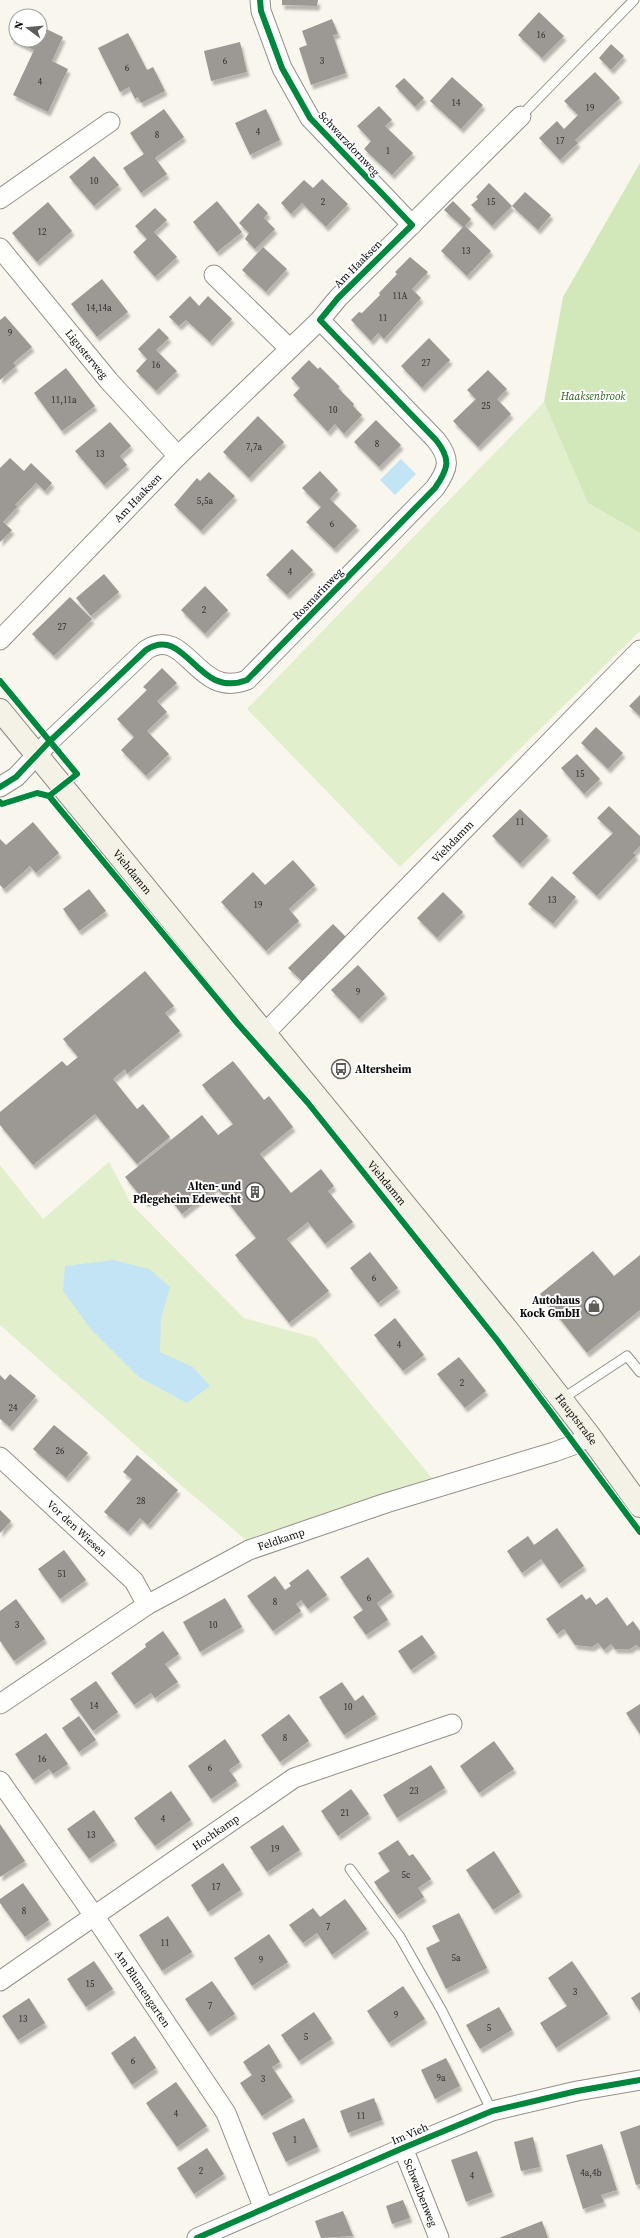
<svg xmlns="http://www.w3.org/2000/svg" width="640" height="2238" viewBox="0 0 640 2238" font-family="'Source Serif 4',serif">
<defs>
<filter id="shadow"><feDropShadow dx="2.5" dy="4.5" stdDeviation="1" flood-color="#0004"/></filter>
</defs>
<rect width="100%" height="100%" fill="#f9f6ed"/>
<g fill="#e2efcc">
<path d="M544 402 588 503 640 533V631L400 867 247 709Z"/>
<path d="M109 1162 132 1205 244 1318 316 1338 432 1478 324 1513 252 1545 183 1487 0 1325V1165L43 1219Z"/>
</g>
<path fill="#d2e7ba" d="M640 163V533L588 503 544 402 563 297Z"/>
<g fill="#c2e4f4">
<path d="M401 459 416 474 395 495 380 480Z"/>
<path d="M114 1260 149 1269 170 1287 161 1318 160 1352 193 1367 210 1386 187 1403 139 1377 90 1328 63 1291 65 1266Z"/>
</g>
<g fill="#9c9893" filter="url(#shadow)">
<path d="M282 0H318L317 6 282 5Z"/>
<path d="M539 12 564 36 542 58 518 35Z"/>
<path d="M332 19 338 34 333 35 346 73 311 85 299 48 307 45 302 31Z"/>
<path d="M40 26 63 37 52 61 68 69 48 112 13 95 34 50 11 39 16 28V40H40Z"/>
<path d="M128 33 147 70 153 67 165 91 141 103 138 97 135 99 129 87 120 92 98 48Z"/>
<path d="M240 42 247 72 211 81 204 51Z"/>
<path d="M611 44 624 56 611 70 599 58Z"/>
<path d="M595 72 620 98 575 140 578 143 560 160 539 138 557 121 564 129 578 115 564 101Z"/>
<path d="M452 77 483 105 461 129 430 101Z"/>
<path d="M404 78 424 98 415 107 395 86Z"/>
<path d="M379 106 392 120 385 126 413 153 392 175 364 149 371 141 357 126Z"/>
<path d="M164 109 184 137 155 158 167 174 141 193 123 168 144 154 130 133Z"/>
<path d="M266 109 280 140 250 155 235 123Z"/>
<path d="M94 156 119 185 94 206 69 177Z"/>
<path d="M322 179 348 204 326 227 302 203 291 214 281 203 304 180 313 188Z"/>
<path d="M489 183 512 206 492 226 471 205 478 199 476 197Z"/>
<path d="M525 192 551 215 538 230 512 206Z"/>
<path d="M217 201 242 232 217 252 193 222Z"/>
<path d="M453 201 471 219 465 226 491 251 467 276 441 251 463 227 444 210Z"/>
<path d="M48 202 72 231 37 262 12 233Z"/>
<path d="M258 203 268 213 264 218 275 229 255 249 245 239 249 233 239 223Z"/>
<path d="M155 208 167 220 154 232 177 257 155 277 133 252 147 239 135 226Z"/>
<path d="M263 247 287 269 266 292 242 270Z"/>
<path d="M410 257 428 272 412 289 421 298 384 339 378 333 371 341 351 320 359 312 362 313 380 295 379 293 397 274 395 272Z"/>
<path d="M102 279 128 312 97 337 71 304Z"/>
<path d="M190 296 199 306 208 296 232 319 210 342 186 320 179 326 169 317Z"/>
<path d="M5 316 32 347 13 363 16 366 0 380V320Z"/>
<path d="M159 328 169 338 156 350 177 371 156 391 136 371 147 359 138 349Z"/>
<path d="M429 338 450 360 422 388 401 366Z"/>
<path d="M309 360 318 369 320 367 340 387 338 388 354 404 353 406 362 415 344 434 335 424 328 432 293 395 300 388 291 378Z"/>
<path d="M66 368 95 406 62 431 34 393Z"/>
<path d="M488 370 507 389 497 399 511 414 478 447 453 421 476 399 467 390Z"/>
<path d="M258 416 284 442 249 478 223 452Z"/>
<path d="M376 420 401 445 379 467 354 442Z"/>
<path d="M110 422 131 446 120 456 127 465 104 485 75 451Z"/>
<path d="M10 458 24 471 31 463 52 483 45 491 36 483 15 505 18 506 3 522 12 530 0 542V468Z"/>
<path d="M320 471 338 490 330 499 357 526 334 549 306 522 321 507 302 488Z"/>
<path d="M209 472 235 496 201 531 174 505 197 478 200 481Z"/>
<path d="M292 549 313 570 287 595 266 575Z"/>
<path d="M104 574 119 592 91 616 76 598Z"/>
<path d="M205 586 228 610 205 634 181 610Z"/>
<path d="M70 597 92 619 54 656 32 634Z"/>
<path d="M162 668 177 683 157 701 167 712 147 731 169 754 146 776 121 750 134 737 117 719 147 690 143 687Z"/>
<path d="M640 695V716L629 706Z"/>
<path d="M596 727 623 753 608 769 581 743Z"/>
<path d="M577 754 600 779 584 794 561 768Z"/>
<path d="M609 806 640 836V846L633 853 636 855 597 896 572 873 613 833 597 818Z"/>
<path d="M520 809 548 836 520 864 492 836Z"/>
<path d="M33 822 59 853 36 873 30 866 4 889 0 885V839L6 845Z"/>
<path d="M293 860 315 885 289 909 299 921 266 951 221 902 253 872 265 885Z"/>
<path d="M552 876 576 897 553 924 528 904Z"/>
<path d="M89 889 106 911 79 931 63 909Z"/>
<path d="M443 892 463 912 437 938 417 918Z"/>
<path d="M333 924 346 937 302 981 288 968Z"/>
<path d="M358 965 385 994 359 1019 331 990Z"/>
<path d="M145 971 174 1006 165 1013 180 1031 127 1074 125 1069 113 1079 137 1109 143 1104 170 1137 137 1164 95 1114 33 1165 0 1125V1112L62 1061 67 1066 78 1057 63 1039Z"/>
<path d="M233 1061 264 1100 269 1096 293 1127 260 1154 291 1193 321 1169 334 1186 328 1191 353 1222 325 1244 308 1222 287 1239 329 1291 289 1323 235 1255 256 1238 216 1187 182 1214 163 1190 146 1203 125 1177 202 1115 218 1135 233 1124 202 1085Z"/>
<path d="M593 1251 614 1276 640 1255V1310L587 1353 540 1294Z"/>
<path d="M370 1252 398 1288 378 1303 350 1268Z"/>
<path d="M395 1318 424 1355 403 1371 374 1335Z"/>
<path d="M459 1357 486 1391 465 1408 437 1374Z"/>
<path d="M10 1374 36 1396 10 1427 0 1419V1375L5 1380Z"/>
<path d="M54 1425 88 1453 66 1478 33 1449Z"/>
<path d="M137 1455 178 1490 148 1525 140 1518 128 1532 104 1512 132 1479 123 1472Z"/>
<path d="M0 1510 11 1521 0 1533Z"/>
<path d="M557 1528 584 1566 559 1584 541 1559 522 1573 507 1551 528 1536 534 1545Z"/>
<path d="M64 1550 86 1580 60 1599 38 1569Z"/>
<path d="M368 1557 392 1592 377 1603 388 1620 366 1635 353 1617 363 1610 340 1577Z"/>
<path d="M308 1569 327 1595 308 1609 301 1600 296 1604 301 1611 273 1631 247 1596 275 1576 285 1590 291 1586 289 1583Z"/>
<path d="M582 1594 586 1600 590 1597 596 1605 607 1597 627 1626 633 1621 640 1631V1648L636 1645 630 1649H615L611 1644 604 1650 598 1643 592 1647 575 1645 564 1629 557 1634 546 1619Z"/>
<path d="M225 1598 242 1627 200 1652 183 1622Z"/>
<path d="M16 1599 45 1639 14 1661 0 1641V1611Z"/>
<path d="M163 1631 179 1654 165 1664 178 1682 155 1698 151 1693 134 1705 111 1673 146 1647 145 1644Z"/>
<path d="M422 1635 435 1653 411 1670 398 1651Z"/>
<path d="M96 1681 118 1712 93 1731 70 1699Z"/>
<path d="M342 1682 355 1701 363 1695 376 1714 344 1735 319 1697Z"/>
<path d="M640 1704V1734L626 1713Z"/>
<path d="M289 1714 309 1741 280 1762 261 1735Z"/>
<path d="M79 1716 96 1740 79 1752 62 1728Z"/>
<path d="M46 1733 68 1764 53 1774 49 1769 33 1780 15 1754Z"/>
<path d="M225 1739 240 1762 229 1770 237 1781 211 1799 188 1766Z"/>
<path d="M494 1741 514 1769 479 1793 460 1766Z"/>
<path d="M431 1765 445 1788 397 1818 383 1795Z"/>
<path d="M351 1789 369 1814 338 1836 321 1811Z"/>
<path d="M171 1791 191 1820 155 1846 134 1818Z"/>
<path d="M94 1810 115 1841 89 1859 67 1829Z"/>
<path d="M0 1824 25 1861 0 1877Z"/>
<path d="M283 1825 300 1850 267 1872 250 1847Z"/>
<path d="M398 1840 409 1856 413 1854 431 1879 418 1888 424 1897 397 1915 374 1882 390 1871 378 1853Z"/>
<path d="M494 1851 520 1892 493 1910 466 1870Z"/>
<path d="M223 1863 241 1890 208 1912 191 1885Z"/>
<path d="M23 1883 49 1920 25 1937 0 1903V1899Z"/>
<path d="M345 1899 367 1929 332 1955 317 1933 303 1943 289 1925 313 1908 320 1917Z"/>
<path d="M459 1913 487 1968 446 1989 426 1948 440 1941 432 1926Z"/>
<path d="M168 1916 192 1952 162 1971 139 1935Z"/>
<path d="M269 1934 288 1962 252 1986 234 1958Z"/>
<path d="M94 1961 113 1989 86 2007 67 1979Z"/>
<path d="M572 1961 608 2014 556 2048 540 2023 567 2006 548 1978Z"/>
<path d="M212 1981 235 2014 208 2032 185 1999Z"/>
<path d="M403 1986 425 2019 389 2043 367 2011Z"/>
<path d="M640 1992V2011L631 1998Z"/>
<path d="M29 1998 45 2023 18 2040 2 2016Z"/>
<path d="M499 2007 512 2030 480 2049 466 2025Z"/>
<path d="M314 2012 332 2039 299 2061 281 2035Z"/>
<path d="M135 2036 156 2068 132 2085 111 2053Z"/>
<path d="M269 2044 280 2062 272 2067 292 2097 262 2116 240 2083 252 2075 243 2062Z"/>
<path d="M446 2058 460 2086 435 2099 421 2070Z"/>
<path d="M176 2082 207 2126 177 2147 146 2103Z"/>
<path d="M374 2098 382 2120 348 2133 340 2111Z"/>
<path d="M304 2118 318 2147 286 2162 272 2133Z"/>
<path d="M640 2125V2184L636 2185 620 2132Z"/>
<path d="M533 2137 540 2167 521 2171 514 2142Z"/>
<path d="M602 2144 617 2190 601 2195 604 2202 583 2209 566 2155Z"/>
<path d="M207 2148 224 2174 194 2194 177 2168Z"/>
<path d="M477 2151 492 2192 466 2202 451 2160Z"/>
<path d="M403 2200 410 2218 392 2224 386 2206Z"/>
<path d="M343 2211 353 2236 321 2238 315 2221Z"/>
<path d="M542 2221 548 2238H499Z"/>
</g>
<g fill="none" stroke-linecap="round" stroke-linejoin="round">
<g stroke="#92908c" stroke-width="11">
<g id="service">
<path d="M521 116 634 0"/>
<path d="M562 1399 627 1356 640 1372"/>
<path d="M350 1869 400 1937 442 2011 492 2111"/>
</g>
</g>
<g stroke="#92908c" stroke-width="21">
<g id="minor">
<path d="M260 0 261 11 282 68 310 118 412 225"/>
<path d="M0 199 110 122"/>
<path id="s1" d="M0 248 109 381 178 456"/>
<path d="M214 275 289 348"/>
<path id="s2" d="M0 640 178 456 320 320 338 298 521 116"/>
<path d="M0 787 16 777 49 742 146 650C187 624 196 700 247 680L435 488C449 468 451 459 436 440L320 320"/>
<path id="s3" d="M265 1033 640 650"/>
<path id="s4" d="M0 1457 134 1581 147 1605"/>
<path id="s5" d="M0 1704 147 1605 249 1550 386 1503 554 1452 576 1444 589 1435"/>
<path id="s6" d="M0 1781 95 1917 226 2113 264 2209"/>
<path id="s7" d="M0 1981 294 1778 452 1724"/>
<path id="s8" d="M403 2148 439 2238"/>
<path d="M197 2238 403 2148 492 2111 577 2091 640 2080"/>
</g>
</g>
<g stroke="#888783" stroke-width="24">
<g id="secondary">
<path id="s9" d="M0 710 510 1333 589 1435 640 1506"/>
</g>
</g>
<use href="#service" stroke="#fefefc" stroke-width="9"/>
<use href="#minor" stroke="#fefefc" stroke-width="19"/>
<use href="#secondary" stroke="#f4f2e7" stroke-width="22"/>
<g stroke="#fff" stroke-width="8">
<g id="cycleway">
<path d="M0 681 77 774 49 796"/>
<path d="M0 787 16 777 49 742 146 650C187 624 196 700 247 680L435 488C449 468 451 459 436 440L320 320 338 298 412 225 310 118 282 68 261 11 260 0"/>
<path d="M0 802 2 804 37 793 49 796 238 1024 308 1103 497 1340 640 1532"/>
<path d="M197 2238 403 2148 492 2111 577 2091 640 2080"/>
</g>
</g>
<use href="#cycleway" stroke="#00873e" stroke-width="6"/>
</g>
<defs>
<g id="bus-ring" transform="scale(1)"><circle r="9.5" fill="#fff" stroke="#5e5d59" stroke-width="1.5"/><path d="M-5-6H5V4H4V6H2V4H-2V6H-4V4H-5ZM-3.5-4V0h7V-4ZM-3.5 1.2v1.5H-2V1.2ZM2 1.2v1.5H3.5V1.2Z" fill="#5e5d59"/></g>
<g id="building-ring" transform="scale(1)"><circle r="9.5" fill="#fff" stroke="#5e5d59" stroke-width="1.5"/><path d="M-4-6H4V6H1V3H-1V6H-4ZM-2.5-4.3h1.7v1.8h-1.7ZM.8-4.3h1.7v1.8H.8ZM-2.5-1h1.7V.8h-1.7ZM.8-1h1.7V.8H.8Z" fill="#5e5d59"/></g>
<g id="shop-ring" transform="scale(1)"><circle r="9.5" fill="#fff" stroke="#5e5d59" stroke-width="1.5"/><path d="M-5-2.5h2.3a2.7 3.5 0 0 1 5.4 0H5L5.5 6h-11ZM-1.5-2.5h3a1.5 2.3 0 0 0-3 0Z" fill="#5e5d59"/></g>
</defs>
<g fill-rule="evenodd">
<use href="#bus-ring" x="341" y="1069"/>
<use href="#building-ring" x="255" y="1192"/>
<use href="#shop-ring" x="594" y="1306"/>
</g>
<g text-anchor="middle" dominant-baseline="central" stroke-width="4" stroke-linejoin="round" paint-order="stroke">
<g font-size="9" fill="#2e2e2c">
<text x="541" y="35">16</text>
<text x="225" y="61">6</text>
<text x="322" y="61">3</text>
<text x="127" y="68">6</text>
<text x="40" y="82">4</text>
<text x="456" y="103">14</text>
<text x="590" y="108">19</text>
<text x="258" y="132">4</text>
<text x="157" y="135">8</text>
<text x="560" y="141">17</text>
<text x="388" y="151">1</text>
<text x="94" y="181">10</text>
<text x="323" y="202">2</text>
<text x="491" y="202">15</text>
<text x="42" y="232">12</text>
<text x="466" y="251">13</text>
<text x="400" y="296">11A</text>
<text x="99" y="308">14,14a</text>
<text x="383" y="318">11</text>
<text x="10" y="333">9</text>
<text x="426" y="363">27</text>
<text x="156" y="365">16</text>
<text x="64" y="400">11,11a</text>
<text x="486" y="406">25</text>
<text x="333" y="410">10</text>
<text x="377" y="444">8</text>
<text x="254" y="447">7,7a</text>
<text x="100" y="454">13</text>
<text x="205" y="501">5,5a</text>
<text x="332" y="524">6</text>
<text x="290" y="572">4</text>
<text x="204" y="610">2</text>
<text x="62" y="627">27</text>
<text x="580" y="774">15</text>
<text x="520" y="822">11</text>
<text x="552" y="900">13</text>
<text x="258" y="905">19</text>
<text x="358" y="992">9</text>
<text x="374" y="1278">6</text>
<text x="399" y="1345">4</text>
<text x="462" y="1383">2</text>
<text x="13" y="1408">24</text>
<text x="60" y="1451">26</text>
<text x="141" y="1501">28</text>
<text x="62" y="1574">51</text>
<text x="369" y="1598">6</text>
<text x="275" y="1602">8</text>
<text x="17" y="1625">3</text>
<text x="213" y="1625">10</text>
<text x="94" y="1706">14</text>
<text x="348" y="1707">10</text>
<text x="285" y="1738">8</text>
<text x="42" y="1759">16</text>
<text x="210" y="1768">6</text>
<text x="414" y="1791">23</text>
<text x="345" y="1813">21</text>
<text x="163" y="1819">4</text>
<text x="91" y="1835">13</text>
<text x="275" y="1849">19</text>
<text x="406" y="1875">5c</text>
<text x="216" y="1887">17</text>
<text x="24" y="1911">8</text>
<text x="328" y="1927">7</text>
<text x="165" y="1943">11</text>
<text x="456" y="1958">5a</text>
<text x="261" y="1960">9</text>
<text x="90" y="1984">15</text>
<text x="575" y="1992">3</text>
<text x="210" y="2006">7</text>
<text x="396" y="2015">9</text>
<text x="23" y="2019">13</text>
<text x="489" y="2028">5</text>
<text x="306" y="2037">5</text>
<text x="133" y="2061">6</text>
<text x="441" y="2078">9a</text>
<text x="263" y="2079">3</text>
<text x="176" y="2114">4</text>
<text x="361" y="2116">11</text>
<text x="295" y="2140">1</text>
<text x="201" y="2171">2</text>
<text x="591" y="2173">4a,4b</text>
<text x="472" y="2176">4</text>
</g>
<g font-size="11" fill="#0a0a0a" stroke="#fff">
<text transform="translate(349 144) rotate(47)">Schwarzdornweg</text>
<text transform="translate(358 264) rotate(-45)">Am Haaksen</text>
<text stroke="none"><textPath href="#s1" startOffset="137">Ligusterweg</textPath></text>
<text stroke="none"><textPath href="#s2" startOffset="198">Am Haaksen</textPath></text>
<text transform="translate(318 594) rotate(-46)">Rosmarinweg</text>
<text stroke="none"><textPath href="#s3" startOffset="268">Viehdamm</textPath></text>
<text stroke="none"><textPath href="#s9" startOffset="209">Viehdamm</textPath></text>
<text stroke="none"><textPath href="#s9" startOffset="611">Viehdamm</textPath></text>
<text stroke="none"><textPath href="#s9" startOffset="914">Hauptstraße</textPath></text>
<text stroke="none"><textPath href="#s4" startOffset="105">Vor den Wiesen</textPath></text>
<text stroke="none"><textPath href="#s5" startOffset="327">Feldkamp</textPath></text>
<text stroke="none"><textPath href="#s7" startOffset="262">Hochkamp</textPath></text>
<text stroke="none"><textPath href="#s6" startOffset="252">Am Blumengarten</textPath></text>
<text transform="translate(410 2134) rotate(-23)">Im Vieh</text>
<text stroke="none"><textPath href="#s8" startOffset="48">Schwalbenweg</textPath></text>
</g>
<g font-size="11" font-style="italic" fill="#2b621a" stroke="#fff">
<text x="593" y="396">Haaksenbrook</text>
</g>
<g font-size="11" font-weight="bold" fill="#0a0a0a" stroke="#fff" text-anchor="end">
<text x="355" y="1069" text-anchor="start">Altersheim</text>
<text x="241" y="1186">Alten- und<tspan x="241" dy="13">Pflegeheim Edewecht</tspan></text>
<text x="580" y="1300">Autohaus<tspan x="580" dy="13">Kock GmbH</tspan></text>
</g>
</g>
<g transform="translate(28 28) rotate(286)"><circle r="19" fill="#ffffff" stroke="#9d9d9d"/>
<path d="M0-3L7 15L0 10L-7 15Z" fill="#5e5d59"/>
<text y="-6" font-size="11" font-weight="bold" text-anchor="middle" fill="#0a0a0a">N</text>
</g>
</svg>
